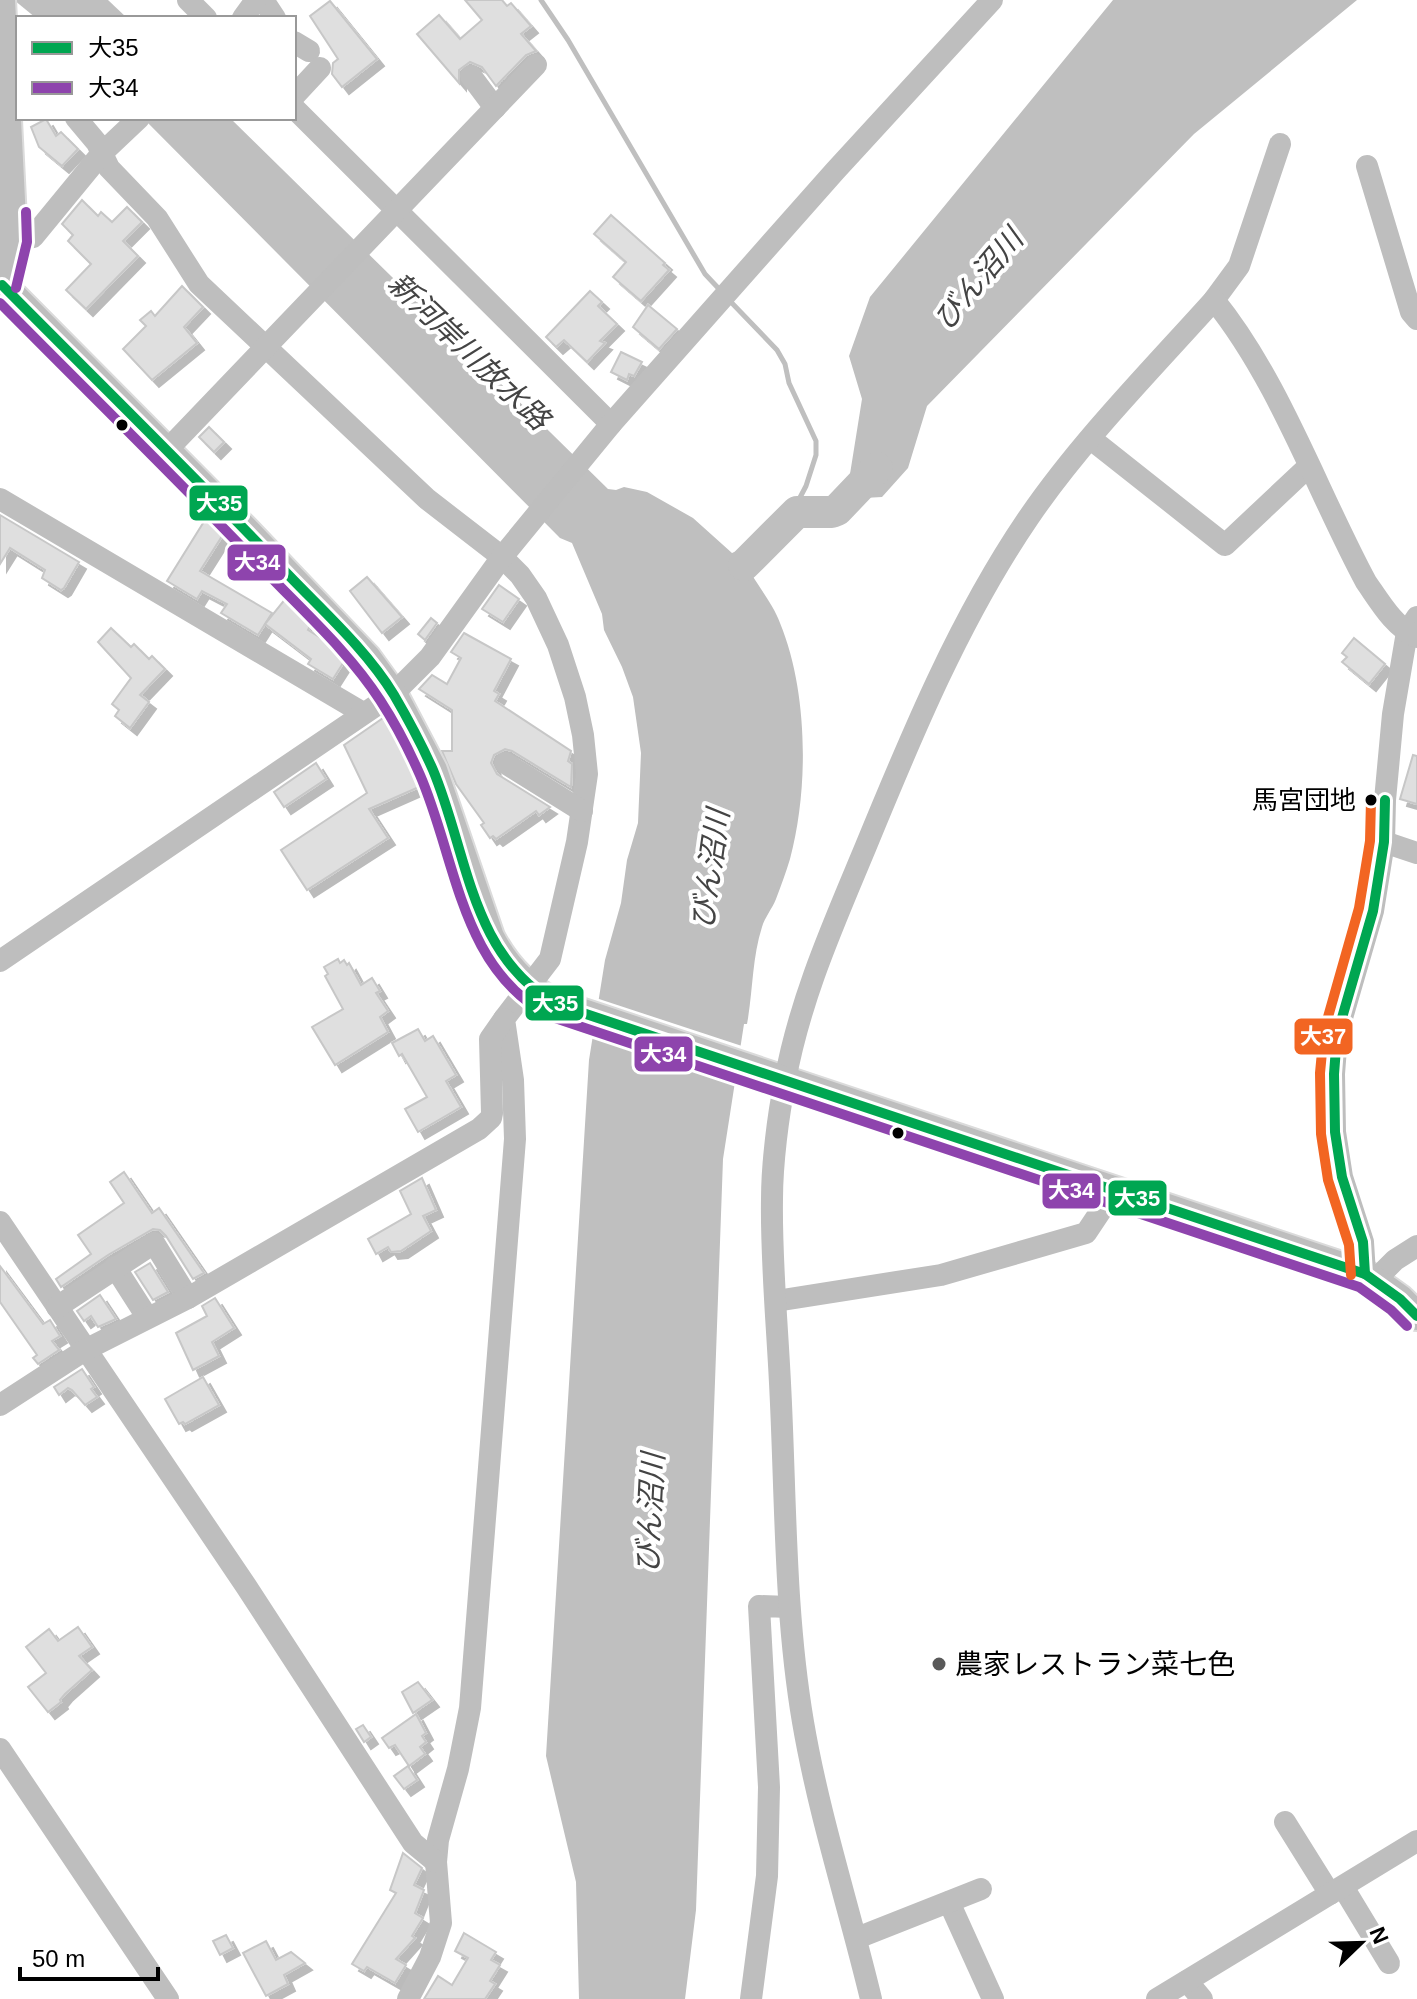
<svg xmlns="http://www.w3.org/2000/svg" width="1417" height="1999" viewBox="0 0 1417 1999" font-family="Arial,'Noto Sans JP',sans-serif">
<defs>
<filter id="shadow"><feDropShadow dx="7" dy="7" stdDeviation="0" flood-color="#0004"/></filter>
</defs>
<rect width="100%" height="100%" fill="#fff"/>
<g fill="#bfbfbf">
<path d="M14 0H108L127 18H36Z"/>
<path d="M1113 0H1357L1194 134 927 406 908 468 882 497 846 499 862 399 849 356 870 297Z"/>
<path d="M143 118H230L608 489 616 490 624 487 647 492 693 518 732 553 744 548 747 550 771 531 777 537 755 558 759 563 752 575C761 590 774 606 780 623 808 691 809 788 790 859 786 872 781 886 776 899 772 909 765 917 762 927 752 958 753 992 747 1024H744L723 1159 696 1910 685 1999H579L576 1882 546 1756 589 1060 605 960 621 903 627 860 638 823 641 753 633 697 622 667 604 630 602 614 572 543 560 538Z"/>
</g>
<path fill="#fff" d="M596 998 745 1047 739 1084 590 1034Z"/>
<g fill="none" stroke-linecap="round" stroke-linejoin="round">
<g stroke="#bfbfbf" stroke-width="5">
<path d="M541 0 568 40 705 274 721 291"/>
<path d="M728 299 777 350 785 364 789 383 816 441V455L806 486 794 509 797 512"/>
</g>
<path stroke="#bfbfbf" stroke-width="32" d="M744 565 797 512H832L837 510 877 468"/>
</g>
<g fill="#dfdfdf" stroke="#c7c7c7" stroke-width="2" filter="url(#shadow)">
<path d="M465 0H502L507 6 511 3 531 26 521 34 536 51 526 55 496 86 482 67 470 62 459 70V83L417 34 439 15 460 39 482 20Z"/>
<path d="M330 1 377 59 342 87 332 74 333 63 338 59 310 16Z"/>
<path d="M46 119 56 136 61 132 78 149 62 166 39 147 31 127Z"/>
<path d="M82 200 98 216 101 212 112 222 127 207 142 222 123 241 138 256 86 309 66 290 91 264 68 241 73 235 62 224Z"/>
<path d="M611 215 665 263 663 265 669 270 641 301 613 277 626 262 594 234Z"/>
<path d="M182 286 203 307 184 327 197 343 152 380 123 349 146 326 140 320 151 311 155 316Z"/>
<path d="M590 291 602 302 598 306 617 324 600 341 605 343 587 362 564 340 556 347 546 337Z"/>
<path d="M648 305 677 329 659 349 633 327Z"/>
<path d="M621 352 642 362 634 376 629 374 627 380 611 372Z"/>
<path d="M209 427 224 442 214 452 199 437Z"/>
<path d="M0 515 79 562 64 588 61 590 42 578 45 570 10 548 0 564Z"/>
<path d="M205 520 224 533 200 571 272 613 258 635 221 613 227 604 202 591 197 599 167 581Z"/>
<path d="M367 577 402 617 382 633 350 591Z"/>
<path d="M499 585 519 599 503 622 482 609Z"/>
<path d="M286 598 311 624 308 630 332 645 345 660 333 679 308 664 311 659 265 624Z"/>
<path d="M431 618 437 623 425 640 418 634Z"/>
<path d="M111 628 131 647 134 644 149 659 152 656 165 669 140 695 149 702 130 728 115 716 119 710 112 704 131 678 98 642Z"/>
<path d="M464 633 511 659 494 691 499 694 495 701 571 751 568 761 572 764 571 787 512 751 505 749 494 755 491 763 497 774 550 807 539 815 536 811 496 839 493 836 490 838 481 825 484 823 456 784 442 751H452V710L419 689 432 675 447 684 461 658 451 652Z"/>
<path d="M1354 638 1385 664 1369 684 1342 662 1347 657 1342 653Z"/>
<path d="M386 716 419 787 369 809 388 838 307 890 281 850 367 793 344 745Z"/>
<path d="M1413 755 1417 756V804L1400 799Z"/>
<path d="M316 763 326 779 284 807 274 792Z"/>
<path d="M338 959 340 963 344 960 347 965 349 963 361 985 372 978 380 991 376 993 388 1011 380 1017 388 1032 335 1065 312 1027 343 1009 325 976 328 974 324 967Z"/>
<path d="M418 1029 425 1041 433 1036 456 1075 446 1081 461 1107 418 1132 405 1109 427 1097 402 1054 399 1056 392 1043Z"/>
<path d="M124 1172 152 1213 159 1208 204 1273 193 1279 166 1236 160 1230 153 1229 108 1255 61 1287 56 1279 91 1254 78 1235 124 1203 110 1182Z"/>
<path d="M422 1178 436 1210 423 1216 431 1231 401 1251 391 1252 388 1247 376 1254 368 1239 411 1214 400 1191Z"/>
<path d="M150 1263 168 1292 153 1300 135 1272Z"/>
<path d="M0 1266 43 1324 50 1320 60 1336 52 1341 59 1350 38 1364 33 1358 37 1355 0 1302Z"/>
<path d="M100 1295 116 1319 98 1327 91 1316 84 1321 77 1311Z"/>
<path d="M215 1298 234 1328 212 1342 219 1356 193 1370 176 1333 207 1316 202 1306Z"/>
<path d="M82 1369 94 1387 91 1389 97 1397 85 1405 72 1390 68 1388 59 1395 54 1387Z"/>
<path d="M203 1377 219 1405 185 1424 183 1422 179 1424 165 1399Z"/>
<path d="M78 1627 92 1647 79 1656 92 1670 65 1694 60 1700 61 1702 48 1712 28 1687 46 1673 26 1647 49 1629 58 1641Z"/>
<path d="M418 1682 432 1700 413 1713 402 1692Z"/>
<path d="M416 1714 426 1733 422 1736 426 1742 420 1747 425 1754 409 1766 395 1745 389 1748 382 1738Z"/>
<path d="M363 1725 371 1737 364 1742 356 1729Z"/>
<path d="M408 1766 417 1780 404 1789 394 1776Z"/>
<path d="M403 1853 422 1868 414 1885 424 1890 415 1913 423 1918 412 1936 415 1938 396 1959 406 1965 395 1983 367 1967 364 1971 352 1964 396 1893 390 1890Z"/>
<path d="M464 1933 496 1952 491 1960 500 1965 490 1981 495 1984 485 1999H424L438 1976 452 1985 468 1958 455 1951Z"/>
<path d="M226 1935 233 1948 220 1955 213 1941Z"/>
<path d="M266 1941 276 1960 291 1952 305 1963 284 1975 288 1984 266 1996 243 1953Z"/>
</g>
<g fill="none" stroke-linecap="round" stroke-linejoin="round">
<g stroke="#dbdbdb" stroke-width="32">
<g id="major">
<path d="M2 285 248 533 367 658 393 694 433 770 490 937C505 966 527 989 556 1004L1365 1274 1400 1299 1417 1316"/>
<path d="M0 289 13 240 1 0"/>
</g>
</g>
<g stroke="#bebebe" stroke-width="22">
<path d="M188 0 206 18"/>
<path d="M263 0 275 18"/>
<path d="M243 18 256 0"/>
<path d="M294 42 309 51"/>
<path d="M471 76 495 108"/>
<path d="M294 96 320 68"/>
<path d="M294 108 611 424"/>
<path d="M76 118 97 143 109 168 157 218 199 284 427 499 502 557 520 575 536 598 558 645 575 697 583 735 587 774 577 842 550 959 504 1019 513 1080 515 1139 470 1708 458 1769 438 1840 436 1862 441 1923 430 1957 408 1999"/>
<path d="M1367 166 1411 312 1417 319"/>
<path d="M13 240 33 237 102 153 139 118"/>
<path d="M1214 300 1239 266 1280 144"/>
<path d="M1091 439 1225 545 1308 467"/>
<path d="M167 450 536 65"/>
<path d="M0 499 363 713"/>
<path d="M505 763 582 811"/>
<path d="M1384 842 1417 853"/>
<path d="M0 961 393 694 430 657 502 557 611 424 835 171 992 0"/>
<path d="M0 1222 246 1586 413 1843 436 1862"/>
<path d="M115 1267 147 1317"/>
<path d="M1365 1274 1363 1242 1342 1177 1335 1132 1334 1074 1337 1035 1373 911 1384 842 1385 800 1393 714 1407 632 1417 617"/>
<path d="M1375 1280 1395 1260 1417 1246"/>
<path d="M776 1301 941 1275 1086 1233 1114 1191"/>
<path d="M57 1307 154 1243 188 1298"/>
<path d="M0 1405 85 1350 188 1298 479 1129 491 1118 492 1113 490 1039 504 1019"/>
<path d="M0 1749 168 1999"/>
<path d="M1285 1822 1330 1894"/>
<path d="M1343 1887 1389 1963"/>
<path d="M949 1902 993 1999"/>
<path d="M857 1938 981 1889"/>
<path d="M1187 1981 1202 1999"/>
<path d="M751 1999 767 1876 769 1787 759 1606 789 1607"/>
<path d="M871 1999C849 1907 819 1816 803 1722 784 1610 786 1497 780 1383 777 1322 771 1260 772 1199 772 1164 778 1116 785 1081 800 998 834 923 866 846 912 734 960 618 1029 517 1081 441 1152 369 1214 300 1279 380 1317 491 1366 582 1380 602 1394 627 1417 637"/>
<path d="M1157 1999 1417 1841"/>
</g>
<use href="#major" stroke="#bebebe" stroke-width="28"/>
<g stroke="#fff" stroke-width="16">
<g id="bus-1">
<path d="M2 285C94 378 188 470 278 564 317 606 364 646 394 695 408 719 422 745 433 770 468 853 470 955 556 1004L1365 1274 1400 1299 1417 1316"/>
<path d="M1365 1274 1363 1242 1342 1177 1335 1132 1334 1074 1337 1035 1373 911 1384 842 1385 800"/>
</g>
</g>
<g stroke="#fff" stroke-width="16">
<g id="bus-2">
<path d="M16 288 27 242 26 212"/>
<path d="M0 303C88 392 177 479 264 570 303 611 349 652 380 700 395 723 409 750 420 775 457 860 460 970 552 1017L1359 1287 1391 1310 1407 1326"/>
</g>
</g>
<g stroke="#fff" stroke-width="16">
<path id="bus-3" d="M1351 1275 1349 1245 1328 1180 1321 1134 1320 1073 1324 1031 1359 908 1370 841 1371 800"/>
</g>
<use href="#bus-1" stroke="#00a651" stroke-width="10"/>
<use href="#bus-2" stroke="#8e44ad" stroke-width="10"/>
<use href="#bus-3" stroke="#f26522" stroke-width="10"/>
</g>
<g fill="#000" stroke="#fff" stroke-width="3">
<circle cx="122" cy="425" r="7"/>
<circle cx="1371" cy="800" r="7"/>
<circle cx="898" cy="1133" r="7"/>
</g>
<circle fill="#595959" stroke="#fff" stroke-width="3" cx="939" cy="1664" r="8"/>
<g text-anchor="middle" dominant-baseline="central" stroke-width="8" stroke-linejoin="round" paint-order="stroke">
<g font-size="26" fill="#000" stroke="#fff" text-anchor="end">
<text x="1356" y="800">馬宮団地</text>
</g>
<g font-size="28" fill="#000" stroke="#fff" text-anchor="start">
<text x="955" y="1664">農家レストラン菜七色</text>
</g>
<g font-size="30" font-style="italic" fill="#444" stroke="#fff">
<text transform="translate(978 279) rotate(-50)">びん沼川</text>
<text transform="translate(469 351) rotate(44)">新河岸川放水路</text>
<text transform="translate(710 869) rotate(-82)">びん沼川</text>
<text transform="translate(650 1513) rotate(-87)">びん沼川</text>
</g>
</g>
<g stroke="#fff" stroke-width="3">
<rect x="188" y="484" width="61" height="38" rx="8" fill="#00a651"/>
<rect x="226" y="543" width="61" height="39" rx="8" fill="#8e44ad"/>
<rect x="524" y="984" width="61" height="38" rx="8" fill="#00a651"/>
<rect x="1293" y="1017" width="61" height="39" rx="8" fill="#f26522"/>
<rect x="633" y="1035" width="61" height="38" rx="8" fill="#8e44ad"/>
<rect x="1041" y="1172" width="61" height="38" rx="8" fill="#8e44ad"/>
<rect x="1107" y="1179" width="61" height="38" rx="8" fill="#00a651"/>
</g>
<g font-size="22" text-anchor="middle" font-weight="bold" fill="#fff">
<text x="219" y="511">大35</text>
<text x="257" y="570">大34</text>
<text x="555" y="1011">大35</text>
<text x="1323" y="1044">大37</text>
<text x="663" y="1062">大34</text>
<text x="1071" y="1198">大34</text>
<text x="1137" y="1206">大35</text>
</g>
<rect x="16" y="16" width="280" height="104" fill="#ffffff" stroke="#999999" stroke-width="2"/>
<rect x="32" y="42" width="40" height="12" fill="#00a651" stroke="#999999" stroke-width="2"/>
<text x="88" y="56" font-size="24" fill="#000000">大35</text>
<rect x="32" y="82" width="40" height="12" fill="#8e44ad" stroke="#999999" stroke-width="2"/>
<text x="88" y="96" font-size="24" fill="#000000">大34</text>
<g transform="translate(1361 1943) rotate(67)" stroke="#ffffff" stroke-width="6" paint-order="stroke">
<path d="M0-6L14 30L0 20L-14 30Z" fill="#000000"/>
<text y="-12" font-size="22" font-weight="bold" text-anchor="middle" fill="#000000">N</text>
</g>
<path d="M20 1967v12h138v-12" fill="none" stroke="#000000" stroke-width="4"/>
<text x="32" y="1967" font-size="24" fill="#000000" stroke="#ffffff" stroke-width="6" paint-order="stroke">50 m</text>
</svg>
